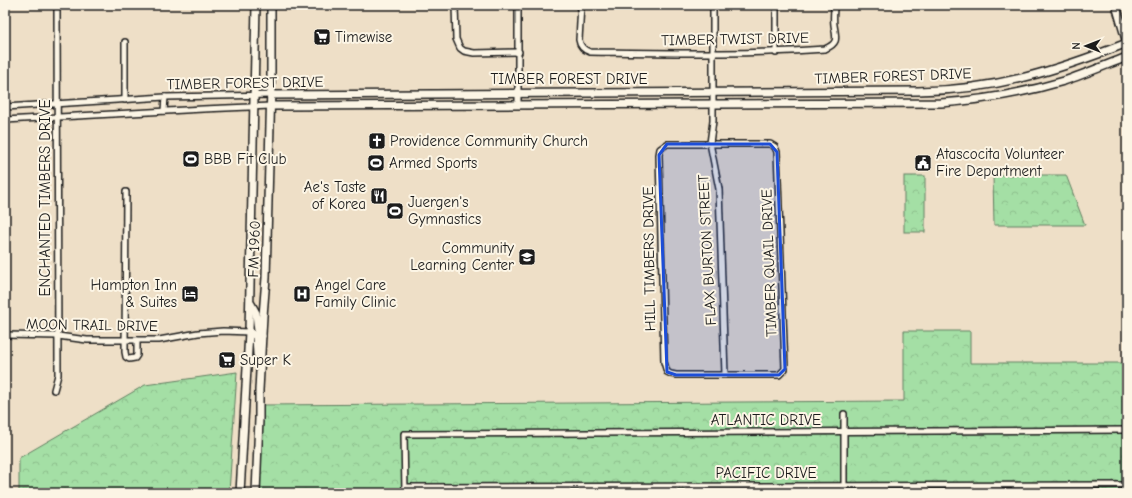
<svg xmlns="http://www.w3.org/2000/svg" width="1132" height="498" viewBox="0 0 1132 498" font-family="'Comic Neue',sans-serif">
<defs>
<pattern id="forest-crowns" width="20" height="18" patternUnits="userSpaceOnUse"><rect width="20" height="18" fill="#a4dfa5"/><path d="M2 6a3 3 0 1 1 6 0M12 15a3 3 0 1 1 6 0" fill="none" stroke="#8dbf8d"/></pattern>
</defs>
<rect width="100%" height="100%" fill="#eedfc7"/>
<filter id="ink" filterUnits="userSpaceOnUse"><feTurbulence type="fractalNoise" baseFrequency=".025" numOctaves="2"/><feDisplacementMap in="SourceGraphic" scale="8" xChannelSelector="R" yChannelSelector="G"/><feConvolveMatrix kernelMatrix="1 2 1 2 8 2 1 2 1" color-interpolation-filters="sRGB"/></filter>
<g filter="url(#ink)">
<g fill="url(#forest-crowns)" stroke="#607e60">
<path d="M993 175H1066L1085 225H994Z"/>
<rect x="904" y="176" width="21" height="56"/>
<path d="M904 331H970V363H1124L1127 371V493H255L259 405 904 401Z"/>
<path d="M237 372 229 493H19V458L145 385Z"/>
</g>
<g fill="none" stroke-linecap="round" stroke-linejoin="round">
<g stroke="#1c1c1c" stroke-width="8">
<g id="minor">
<path d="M455 5 456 39 460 48 464 51 474 53 519 52"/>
<path d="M581 5 579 40C580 47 584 50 590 52 669 53 746 55 825 49 839 43 836 38 834 25 833 19 834 12 834 5"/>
<path d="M713 5V121L710 143 719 189 725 375"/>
<path d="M125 42V100"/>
<path d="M776 53V5"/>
<path d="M518 105V5"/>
<path d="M5 107 165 97 271 95"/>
<path d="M164 111 165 97"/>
<path d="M5 120 203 109 270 106"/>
<path d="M667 144H770L775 147 777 152 785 369 779 375H676L671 374 667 372 664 362 659 155 660 149Z"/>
<path d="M126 192 125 352 126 357 129 359 135 358 137 355V340"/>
<path d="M5 335 58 336 87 340H159L198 333 223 331 249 332"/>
<path d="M54 390 58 375 57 5"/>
<path d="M844 414V493"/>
<path d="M405 487 1127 485"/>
<path d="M405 493 404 434 1127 430"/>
</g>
</g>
<g stroke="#1c1c1c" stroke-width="10">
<g id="major">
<path d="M1116 5 1127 43"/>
<path d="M271 95 918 91C995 90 1056 71 1127 43"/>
<path d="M270 106 941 103C983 100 1024 93 1064 81 1085 74 1106 65 1127 57"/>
<path d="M251 304 256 313 258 331 262 336"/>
<path d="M249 332 256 336 257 354"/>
<path d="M240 493 249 332 256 5"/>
<path d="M256 493 259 419V390L263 316 266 278 271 86V5"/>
</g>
</g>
<use href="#minor" stroke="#fcf5e5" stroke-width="5"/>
<use href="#major" stroke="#fcf5e5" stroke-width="7"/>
</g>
</g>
<path fill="#1d4ed8" fill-opacity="0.2" stroke="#1d4ed8" stroke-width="3" stroke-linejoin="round" d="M667 144H770L777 152 785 369 779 375H676L667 372 659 155Z"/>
<defs>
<g id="supermarket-square" transform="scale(0.9)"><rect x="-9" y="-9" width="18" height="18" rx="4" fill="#1c1c1c" stroke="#fcf5e5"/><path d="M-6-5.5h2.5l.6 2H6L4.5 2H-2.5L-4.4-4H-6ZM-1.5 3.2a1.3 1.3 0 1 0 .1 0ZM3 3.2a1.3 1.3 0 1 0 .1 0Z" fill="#fff"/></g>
<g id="church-square" transform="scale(0.9)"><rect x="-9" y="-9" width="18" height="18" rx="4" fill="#1c1c1c" stroke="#fcf5e5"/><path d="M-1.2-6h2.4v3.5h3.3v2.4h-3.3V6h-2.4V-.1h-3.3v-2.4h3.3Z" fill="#fff"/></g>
<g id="stadium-square" transform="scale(0.9)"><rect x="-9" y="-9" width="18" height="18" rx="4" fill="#1c1c1c" stroke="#fcf5e5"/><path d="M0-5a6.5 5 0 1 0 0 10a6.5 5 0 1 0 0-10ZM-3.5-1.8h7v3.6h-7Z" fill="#fff"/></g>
<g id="civic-square" transform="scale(0.9)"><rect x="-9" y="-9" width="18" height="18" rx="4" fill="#1c1c1c" stroke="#fcf5e5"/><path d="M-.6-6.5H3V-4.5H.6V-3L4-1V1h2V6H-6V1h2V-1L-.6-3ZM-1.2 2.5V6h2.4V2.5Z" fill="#fff"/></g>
<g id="restaurant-square" transform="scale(0.9)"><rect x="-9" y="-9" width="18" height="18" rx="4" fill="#1c1c1c" stroke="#fcf5e5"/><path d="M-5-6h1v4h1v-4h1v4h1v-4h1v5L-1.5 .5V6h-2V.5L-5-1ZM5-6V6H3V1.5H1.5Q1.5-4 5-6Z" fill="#fff"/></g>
<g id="school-square" transform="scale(0.9)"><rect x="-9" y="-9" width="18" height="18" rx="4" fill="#1c1c1c" stroke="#fcf5e5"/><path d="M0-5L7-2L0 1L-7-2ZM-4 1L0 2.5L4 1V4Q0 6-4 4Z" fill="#fff"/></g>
<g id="hotel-square" transform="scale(0.9)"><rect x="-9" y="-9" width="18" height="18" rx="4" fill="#1c1c1c" stroke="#fcf5e5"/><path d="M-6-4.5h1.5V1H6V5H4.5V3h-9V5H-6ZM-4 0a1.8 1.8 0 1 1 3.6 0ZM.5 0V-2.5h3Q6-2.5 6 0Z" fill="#fff"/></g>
<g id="hospital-square" transform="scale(0.9)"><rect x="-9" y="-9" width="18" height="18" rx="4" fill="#1c1c1c" stroke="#fcf5e5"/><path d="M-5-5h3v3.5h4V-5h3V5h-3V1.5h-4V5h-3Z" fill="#fff"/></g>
</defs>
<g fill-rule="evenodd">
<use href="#supermarket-square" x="322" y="37"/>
<use href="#church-square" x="377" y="141"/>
<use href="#stadium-square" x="191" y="159"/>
<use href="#stadium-square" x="376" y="163"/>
<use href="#civic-square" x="923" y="163"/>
<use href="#restaurant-square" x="379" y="196"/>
<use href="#stadium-square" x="395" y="211"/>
<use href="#school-square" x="527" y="257"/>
<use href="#hotel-square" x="190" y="294"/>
<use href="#hospital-square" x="302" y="294"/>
<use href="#supermarket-square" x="227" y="360"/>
</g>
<g text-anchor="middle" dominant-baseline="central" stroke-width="4" stroke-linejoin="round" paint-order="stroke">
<g font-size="15" fill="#1c1c1c" stroke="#fcf5e5" text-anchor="start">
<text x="335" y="37">Timewise</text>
<text x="390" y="141">Providence Community Church</text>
<text x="936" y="154">Atascocita Volunteer<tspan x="936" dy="17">Fire Department</tspan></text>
<text x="204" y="159">BBB Fit Club</text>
<text x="389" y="163">Armed Sports</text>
<text x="366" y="187" text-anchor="end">Ae's Taste<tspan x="366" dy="17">of Korea</tspan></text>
<text x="408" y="202">Juergen's<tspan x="408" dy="17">Gymnastics</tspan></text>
<text x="514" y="248" text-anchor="end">Community<tspan x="514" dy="17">Learning Center</tspan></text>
<text x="177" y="285" text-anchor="end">Hampton Inn<tspan x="177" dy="17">&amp; Suites</tspan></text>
<text x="315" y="285">Angel Care<tspan x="315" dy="17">Family Clinic</tspan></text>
<text x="240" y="360">Super K</text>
</g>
<g font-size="15" fill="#1c1c1c" stroke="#fcf5e5">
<text transform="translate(735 39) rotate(-1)">TIMBER TWIST DRIVE</text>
<text transform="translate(893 76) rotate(-2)">TIMBER FOREST DRIVE</text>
<text x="569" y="79">TIMBER FOREST DRIVE</text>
<text transform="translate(245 83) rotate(-1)">TIMBER FOREST DRIVE</text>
<text transform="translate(45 198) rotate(-90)">ENCHANTED TIMBERS DRIVE</text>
<text transform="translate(254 249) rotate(-88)">FM 1960</text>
<text transform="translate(707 250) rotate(-93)">FLAX BURTON STREET</text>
<text transform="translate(649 259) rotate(-91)">HILL TIMBERS DRIVE</text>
<text transform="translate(769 263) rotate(-92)">TIMBER QUAIL DRIVE</text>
<text transform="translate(92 325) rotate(1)">MOON TRAIL DRIVE</text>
<text x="766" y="420">ATLANTIC DRIVE</text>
<text x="766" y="473">PACIFIC DRIVE</text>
</g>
</g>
<rect width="1132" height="498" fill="none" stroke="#fcf5e5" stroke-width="20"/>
<rect x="10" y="10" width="1112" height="478" fill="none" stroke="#1c1c1c" stroke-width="1.5" filter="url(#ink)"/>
<g transform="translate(1086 46) rotate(270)" stroke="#fcf5e5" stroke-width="3" paint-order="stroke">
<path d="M0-3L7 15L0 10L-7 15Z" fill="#1c1c1c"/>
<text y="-6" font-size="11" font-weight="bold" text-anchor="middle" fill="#1c1c1c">N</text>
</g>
</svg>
